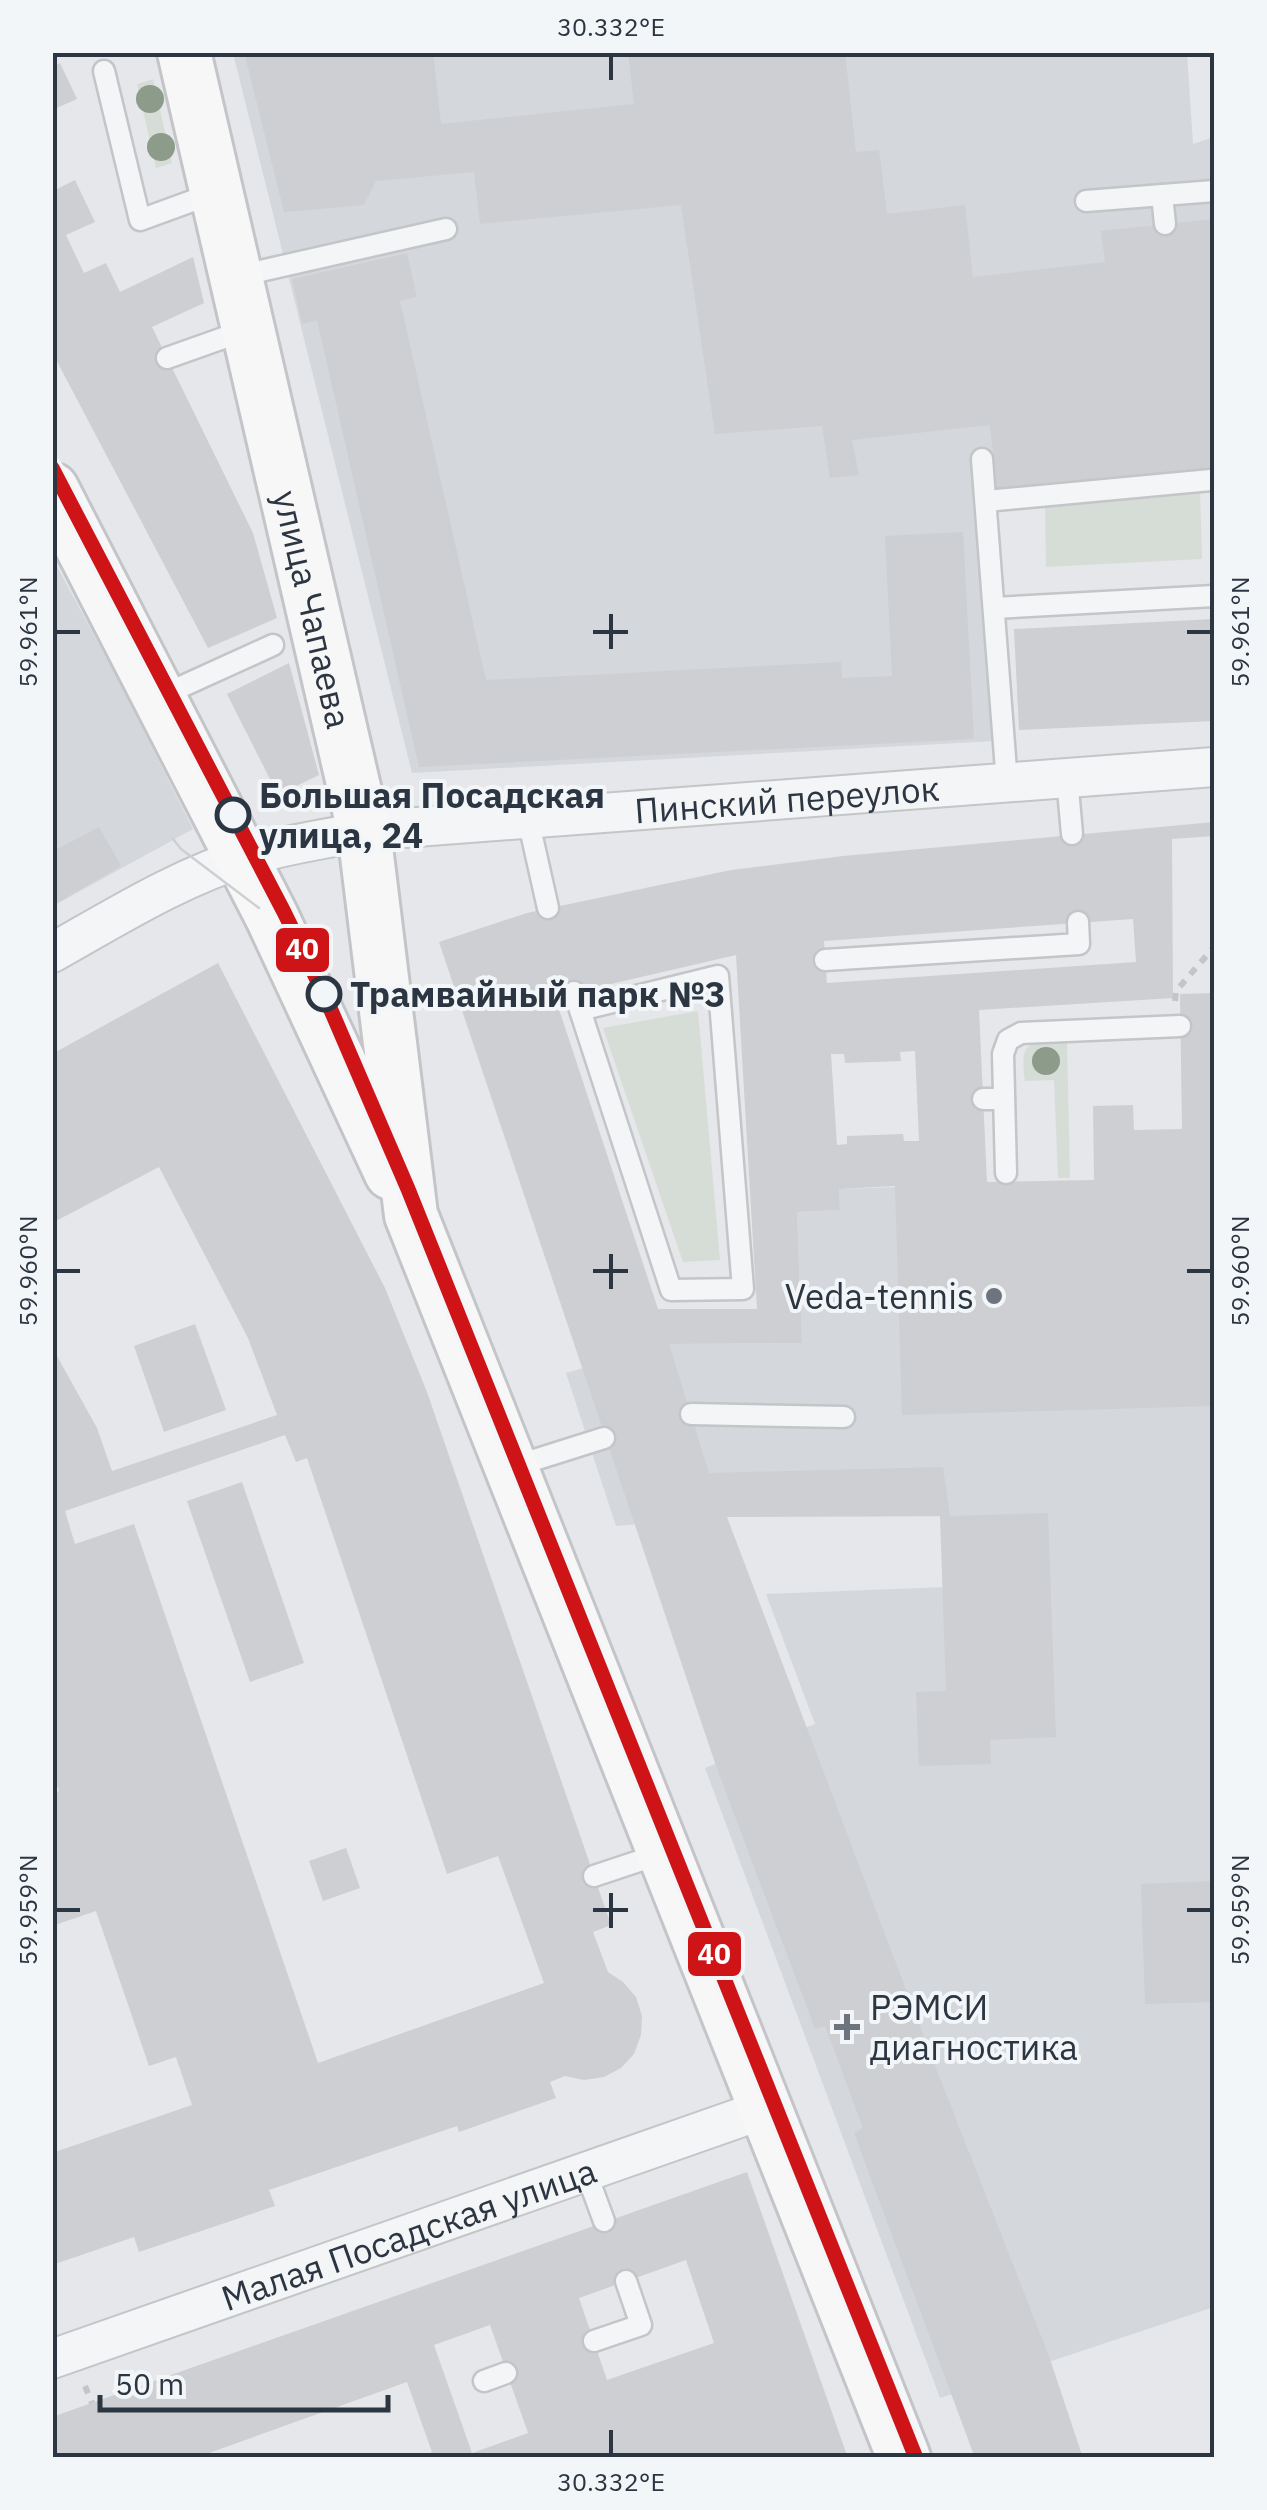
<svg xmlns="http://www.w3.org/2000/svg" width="1267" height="2510" viewBox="0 0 1267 2510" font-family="'IBM Plex Sans',sans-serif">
<rect width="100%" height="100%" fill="#e5e7ea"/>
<g fill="#d4d7dc">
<path d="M233 53H1187L1193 144 1214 137V485L996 507 1013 740 412 773Z"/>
<path d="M52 557 117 678 193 829 53 906Z"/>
<path d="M1214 1177V2307L940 2398 705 1768 815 1724 766 1594 1024 1584 1000 1516 727 1517 616 1526 566 1373 669 1344 802 1343 797 1212 840 1210 839 1189Z"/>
</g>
<g fill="#d6ddd6">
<path d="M153 79 172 163 156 168 137 84Z"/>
<path d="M1200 489 1202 559 1046 567 1045 505Z"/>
<path d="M698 1011 720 1260 683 1262 603 1028Z"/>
<path d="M1067 1041 1070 1178H1058L1054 1080 1025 1081C1020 1039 1027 1043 1067 1041Z"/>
</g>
<g fill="#cdcfd2" fill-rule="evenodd">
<path d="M244 52H433L441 124 634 104 628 52H845L856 152 879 150 887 214 965 205 973 277 1105 262 1101 231 1214 219V471L998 495 990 425 852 440 859 475 830 478 822 426 715 434 681 205 480 224 474 172 376 181 364 205 284 212Z"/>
<path d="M60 63 77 99 52 110V67Z"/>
<path d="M75 180 95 222 66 235 84 273 106 263 120 292 193 257 204 303 152 327 253 533 277 618 208 648 52 352V181L57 189Z"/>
<path d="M407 253 417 297 400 301 486 680 841 662 842 678 892 676 885 536 963 532 974 739 419 767 317 320 302 324 292 279Z"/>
<path d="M1214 619V721L1019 730 1014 629Z"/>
<path d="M289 663 319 775 278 795 227 694Z"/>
<path d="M1214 822V836L1172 839 1173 998 979 1010 987 1182 1094 1180 1093 1106 1133 1105 1134 1130 1182 1129 1180 994 1214 993V1406L902 1415 895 1186 839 1189 840 1210 797 1212 802 1343 669 1344 709 1473 943 1467 950 1516 1048 1513 1056 1737 990 1740 991 1764 919 1766 916 1692 946 1691 940 1516 727 1517 927 2045 1050 2359 1083 2458H975L854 2133 863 2128 825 2026 815 2029 715 1763 439 942 527 913 731 870 843 856ZM1133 919 1136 962 827 983 824 941ZM736 955 757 1309H658L555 997ZM915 1051 919 1141H904L903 1134 847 1136V1144L837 1145 831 1054H844L845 1063 901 1061 900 1052Z"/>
<path d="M99 827 121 866 52 906V852Z"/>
<path d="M218 963 385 1288 427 1392 611 1925 593 1932 608 1972 623 1982 636 1997 642 2016 641 2035 634 2054 621 2068 604 2077 584 2080 565 2076 550 2082 556 2098 459 2132 457 2126 269 2190 275 2206 139 2252 134 2237 52 2265V2153L192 2105 176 2057 149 2066 96 1911 52 1926V1794L59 1791 52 1772V1347L97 1428 112 1471 277 1415 248 1338 159 1167 52 1223V1054ZM285 1435 296 1462 307 1458 447 1874 498 1856 544 1983 318 2063 134 1524 75 1544 65 1511Z"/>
<path d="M195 1324 226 1410 164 1432 134 1346Z"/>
<path d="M242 1482 304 1663 250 1682 187 1501Z"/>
<path d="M346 1848 360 1888 323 1901 309 1861Z"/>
<path d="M1214 1881V2002L1145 2004 1141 1884Z"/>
<path d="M747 2172 848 2458H416L432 2452 407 2382 195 2458H52V2417ZM686 2260 714 2343 607 2380 579 2298ZM490 2325 528 2433 472 2453 434 2345Z"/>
</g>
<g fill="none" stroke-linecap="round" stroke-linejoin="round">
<g stroke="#c3c5c8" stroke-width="25">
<g id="lane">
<path d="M104 71 140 220 214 193"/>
<path d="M1162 195 1165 224"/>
<path d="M1086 201 1214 191"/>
<path d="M238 276 446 229"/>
<path d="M167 358 246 330"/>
<path d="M982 459 1007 783"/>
<path d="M986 501 1211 480"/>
<path d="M994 608 1214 596"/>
<path d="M161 696 273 645"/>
<path d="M1067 778 1072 834"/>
<path d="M528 819 548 908"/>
<path d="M825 960 1079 944 1078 922"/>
<path d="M574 992 580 1010 671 1290 743 1289 718 976 580 1010"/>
<path d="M983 1099H1004"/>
<path d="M1006 1173 1003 1054 1008 1040 1021 1033 1180 1026"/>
<path d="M691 1414 844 1417"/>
<path d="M512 1467 604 1438"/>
<path d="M594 1876 663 1853"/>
<path d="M586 2172 604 2221"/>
<path d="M594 2341 641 2325 626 2281"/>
<path d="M484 2381 506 2373"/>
</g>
</g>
<g stroke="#c3c5c8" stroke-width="42">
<g id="street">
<path id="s1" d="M52 953C116 917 181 876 252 855 288 844 327 839 364 831L1214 767"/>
<path id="s2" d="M52 2359 765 2109"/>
</g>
</g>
<g stroke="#c3c5c8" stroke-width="58">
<g id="secondary">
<path id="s3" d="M184 52 364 831 411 1215 904 2458"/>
<path d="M52 489 272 917 391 1173"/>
</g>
</g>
<g stroke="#c3c6c8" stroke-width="6" stroke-dasharray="8 8" stroke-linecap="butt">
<path d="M1175 1001 1176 991 1214 947"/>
<path d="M85 2386 92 2403"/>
</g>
<use href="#lane" stroke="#f4f5f6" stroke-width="20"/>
<use href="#street" stroke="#f4f5f6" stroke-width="38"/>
<use href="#secondary" stroke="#f7f7f8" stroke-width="52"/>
<path stroke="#cdcfd1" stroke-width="2.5" d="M173 839 181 849 259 908"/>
<g stroke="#f3f6f8" stroke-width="22">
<path id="tram-1" d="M52 468 284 912 324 994 408 1189 916 2458"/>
</g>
<use href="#tram-1" stroke="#ce1417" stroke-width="15"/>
</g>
<g fill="#8c9b8a">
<circle cx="150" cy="99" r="14"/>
<circle cx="161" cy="147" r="14"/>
<circle cx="1046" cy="1061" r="14"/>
</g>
<path fill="none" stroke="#2c3642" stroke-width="4" d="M611 55V80M611 614V649M55 632H80M593 632H628M1187 632H1212M611 1254V1289M55 1271H80M593 1271H628M1187 1271H1212M611 1893V1928M55 1910H80M593 1910H628M1187 1910H1212M611 2430V2455"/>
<g fill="#f3f6f8" stroke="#2c3642" stroke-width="5">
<circle cx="233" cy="815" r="16"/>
<circle cx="324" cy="994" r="16"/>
</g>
<g fill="#6d747d" stroke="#f3f6f8" stroke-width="4">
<circle cx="994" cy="1296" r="10"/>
<path d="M842 2012h10v10h10v10h-10v10h-10v-10h-10v-10h10z"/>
</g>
<g text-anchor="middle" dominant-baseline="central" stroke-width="8" stroke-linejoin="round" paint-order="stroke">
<g font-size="35" fill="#2c3642" stroke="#f3f6f8">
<text stroke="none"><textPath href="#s3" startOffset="572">улица Чапаева</textPath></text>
<text stroke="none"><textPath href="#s1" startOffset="762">Пинский переулок</textPath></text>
<text stroke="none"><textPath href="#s2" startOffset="378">Малая Посадская улица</textPath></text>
</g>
<g font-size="35" font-weight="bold" fill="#2c3642" stroke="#f3f6f8" text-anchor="start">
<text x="259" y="795">Большая Посадская<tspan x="259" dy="40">улица, 24</tspan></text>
<text x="350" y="994">Трамвайный парк №3</text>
</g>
<g font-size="35" fill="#2c3642" stroke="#f3f6f8" text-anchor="end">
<text x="974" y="1296">Veda-tennis</text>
<text x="870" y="2007" text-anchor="start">РЭМСИ<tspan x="870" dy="40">диагностика</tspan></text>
</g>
</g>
<g stroke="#f3f6f8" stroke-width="4">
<rect x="274" y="926" width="57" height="48" rx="10" fill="#ce1417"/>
<rect x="686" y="1930" width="57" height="48" rx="10" fill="#ce1417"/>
</g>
<g font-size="28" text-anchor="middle" font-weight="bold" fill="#fff">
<text x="302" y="959">40</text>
<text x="714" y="1964">40</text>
</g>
<rect width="1267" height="2510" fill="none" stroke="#f3f6f8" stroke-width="110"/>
<path d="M100 2395v15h288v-15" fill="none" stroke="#2c3642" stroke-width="5"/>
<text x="115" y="2395" font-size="30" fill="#2c3642" stroke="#f3f6f8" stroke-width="8" paint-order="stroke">50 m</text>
<rect x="55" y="55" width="1157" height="2400" fill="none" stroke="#2c3642" stroke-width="4"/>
<g font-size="25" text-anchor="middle" fill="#2c3642">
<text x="611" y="36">30.332°E</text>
<text transform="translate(28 632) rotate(-90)" y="9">59.961°N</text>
<text transform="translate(1240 632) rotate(-90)" y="9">59.961°N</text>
<text transform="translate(28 1271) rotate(-90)" y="9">59.960°N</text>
<text transform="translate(1240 1271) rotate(-90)" y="9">59.960°N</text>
<text transform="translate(28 1910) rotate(-90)" y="9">59.959°N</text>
<text transform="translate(1240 1910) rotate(-90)" y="9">59.959°N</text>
<text x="611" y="2491">30.332°E</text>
</g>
</svg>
